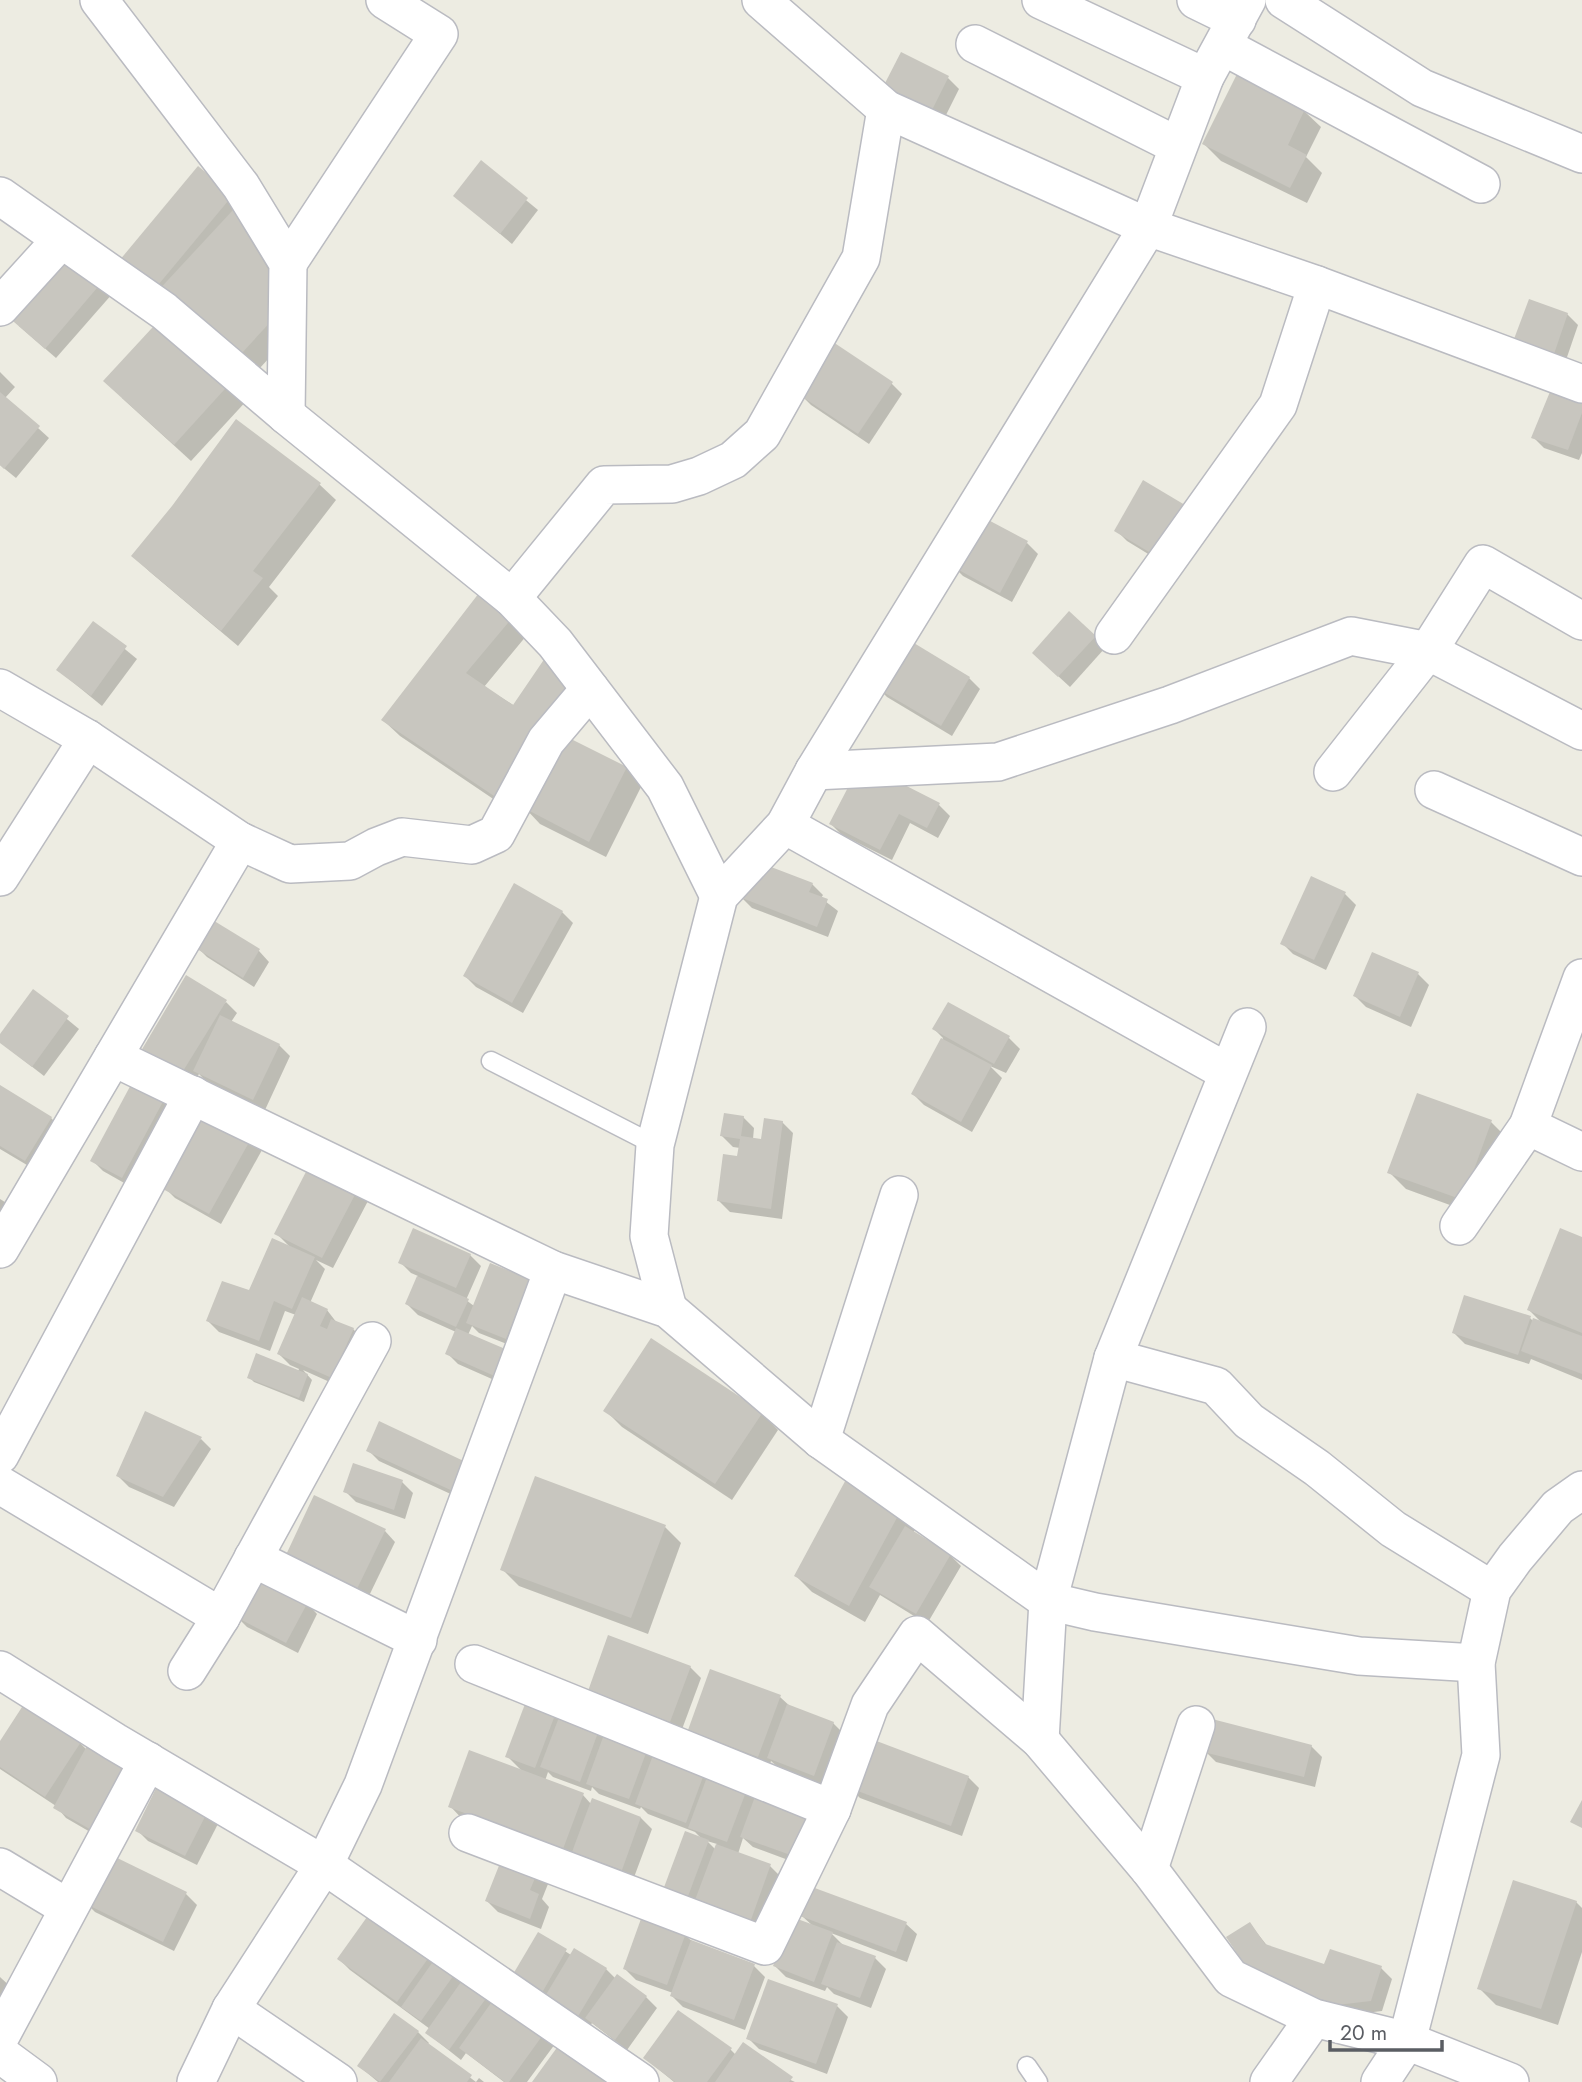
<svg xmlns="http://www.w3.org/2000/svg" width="1582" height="2082" viewBox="0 0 1582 2082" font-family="Jost,sans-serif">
<rect width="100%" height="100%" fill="#edece2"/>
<g fill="#0003" fill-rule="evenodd">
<path d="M948 78 959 89 942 123 895 100Z"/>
<path d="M1303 110 1321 127 1306 157 1322 173 1307 203 1221 161 1204 144Z"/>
<path d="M481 163 538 210 512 244 455 196Z"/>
<path d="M198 168 243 207 236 215 249 228 293 302 291 334 248 381 127 277Z"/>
<path d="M66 250 113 293 56 358 19 326Z"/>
<path d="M1567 314 1578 325 1565 363 1527 350Z"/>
<path d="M164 317 250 397 191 461 122 398Z"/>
<path d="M0 372 15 387 5 398 49 438 16 478 0 465Z"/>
<path d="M891 383 902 394 869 444 811 405 800 394Z"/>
<path d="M1582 393V453L1579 460 1544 448 1533 437Z"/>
<path d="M1144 483 1171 568 1127 541 1116 530Z"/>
<path d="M319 484 336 500 269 587 278 596 238 646 150 572 133 556Z"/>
<path d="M1027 543 1038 554 1012 602 963 576 952 565Z"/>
<path d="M480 595 527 635 484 687 565 737 626 768 642 785 606 857 540 824 524 807 514 813 400 736 383 720Z"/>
<path d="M93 623 137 659 102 706 58 670Z"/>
<path d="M1095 637 1105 648 1070 687 1045 664Z"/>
<path d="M969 678 980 689 952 736 887 697 876 686Z"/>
<path d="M882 775 939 805 950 816 938 838 910 823 892 860 842 835 831 824Z"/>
<path d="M1312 878 1345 894 1356 905 1326 970 1293 954 1282 943Z"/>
<path d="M812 884 823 895 821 898 838 911 828 937 752 908 741 897Z"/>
<path d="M562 912 573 923 523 1013 476 987 465 976Z"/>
<path d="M196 946 259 951 269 962 254 987 207 957Z"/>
<path d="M1373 954 1418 974 1429 985 1411 1027 1366 1007 1355 996Z"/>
<path d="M33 991 79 1029 44 1076 0 1042V1037Z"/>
<path d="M226 1002 237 1013 231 1022 279 1045 290 1056 265 1110 206 1081 199 1074 192 1085 154 1061Z"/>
<path d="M934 1029 1009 1038 1020 1049 1006 1073 990 1066 1002 1078 972 1132 924 1105 913 1094 943 1038Z"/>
<path d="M135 1081 176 1109 133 1188 103 1171 92 1160Z"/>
<path d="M0 1087 51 1118 62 1129 37 1171 0 1149Z"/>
<path d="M1418 1095 1491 1122 1508 1139 1480 1216 1406 1189 1389 1172Z"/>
<path d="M743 1117 754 1128 753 1139 763 1141 782 1122 793 1133 782 1219 730 1212 719 1201 739 1158 740 1148 733 1147 722 1136Z"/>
<path d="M251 1139 262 1150 221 1224 175 1198 164 1187Z"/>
<path d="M312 1164 369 1199 333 1268 316 1260 325 1269 310 1303 327 1310 337 1323 353 1329 364 1340 343 1388 303 1370 312 1380 304 1402 254 1382 249 1377 298 1371 299 1369 290 1365 279 1354 296 1315 285 1311 270 1351 219 1332 208 1321 250 1292 291 1248 276 1233Z"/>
<path d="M0 1199 16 1209 0 1242Z"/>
<path d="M1582 1239V1380L1531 1359 1529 1364 1465 1344 1454 1333 1530 1318 1534 1322 1542 1323 1529 1310Z"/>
<path d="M470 1255 481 1266 466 1300 474 1306 529 1281 540 1292 517 1348 479 1333 472 1326 468 1335 510 1387 458 1364 447 1353 456 1332 418 1315 407 1304 418 1276 411 1273 400 1262Z"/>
<path d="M605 1410 762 1413 778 1430 732 1500 622 1427Z"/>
<path d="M201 1439 211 1449 174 1507 129 1487 118 1476Z"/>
<path d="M368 1450 480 1476 468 1502 379 1461Z"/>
<path d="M851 1475 920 1521 913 1533 950 1555 961 1566 927 1624 880 1595 865 1622 812 1592 796 1576Z"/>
<path d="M402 1482 413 1493 405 1519 356 1502 345 1491Z"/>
<path d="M665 1527 681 1543 648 1634 519 1586 502 1569Z"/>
<path d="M385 1531 395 1542 367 1600 298 1568Z"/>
<path d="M307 1603 317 1614 298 1653 247 1627 236 1616Z"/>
<path d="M690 1667 701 1678 681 1732 601 1701Z"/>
<path d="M711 1671 780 1697 792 1708 833 1723 844 1734 825 1785 780 1769 771 1761 769 1767 701 1741 690 1730Z"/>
<path d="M529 1698 748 1785 807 1867 753 1847 743 1838 738 1854 770 1866 781 1877 759 1938 676 1901 703 1840 695 1832 648 1814 641 1807 640 1809 599 1794 592 1787 591 1791 553 1777 548 1772 545 1781 583 1795 591 1804 641 1818 652 1829 633 1880 466 1823 450 1806 524 1773 507 1756ZM707 1841 717 1844 715 1849Z"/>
<path d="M80 1743 87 1750 104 1840 66 1818 56 1806 0 1769V1744Z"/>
<path d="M1311 1746 1322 1757 1315 1787 1216 1762 1205 1751Z"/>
<path d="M968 1777 979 1788 962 1836 860 1798 849 1787Z"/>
<path d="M162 1781 222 1816 197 1865 148 1841 137 1830Z"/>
<path d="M107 1855 186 1894 197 1905 174 1951 95 1912 85 1902Z"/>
<path d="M537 1873 548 1884 542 1899 549 1907 541 1929 498 1912 487 1901Z"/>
<path d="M1576 1902 1582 1908V1952L1558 2025 1496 2005 1479 1988Z"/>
<path d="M802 1916 906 1924 917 1934 907 1962 831 1933 843 1945 875 1958 886 1969 871 2008 834 1994 827 1987 825 1991 786 1977 775 1966 814 1927Z"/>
<path d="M1250 1924 1269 1948 1326 1967 1381 1968 1392 1979 1382 2011 1349 2015 1267 1991Z"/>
<path d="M539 1934 571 1955 606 1969 616 1979 646 1997 657 2008 627 2050 592 2023 589 2028 522 1991Z"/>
<path d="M685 1935 694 1943 754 1966 765 1977 745 2030 683 2007 672 1996 673 1993 636 1980 625 1969Z"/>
<path d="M439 1955 555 2044 527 2082H504L466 2053 461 2060 427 2033 430 2029 350 1970 339 1959Z"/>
<path d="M0 1977 14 1990 0 2013Z"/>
<path d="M769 1981 837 2006 848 2017 827 2074 759 2049 748 2038Z"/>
<path d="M418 2032 429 2043 427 2045 476 2082 479 2078 484 2082H378L359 2066Z"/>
<path d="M730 2049 736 2055 795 2082H674L645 2058Z"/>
</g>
<g fill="#c8c6bf">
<path d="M901 52 949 76 930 114 882 89Z"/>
<path d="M1241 66 1305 109 1288 145 1307 155 1290 188 1202 144Z"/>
<path d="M481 160 528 198 500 234 453 196Z"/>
<path d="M198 166 233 195 149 296 114 267Z"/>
<path d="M233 210 277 284 275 317 230 366 155 294Z"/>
<path d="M66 248 103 281 45 349 6 315Z"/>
<path d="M1529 299 1568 313 1554 354 1514 339Z"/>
<path d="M164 315 234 379 174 445 103 381Z"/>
<path d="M833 342 893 382 858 434 798 394Z"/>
<path d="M1554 382 1582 391V413L1568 450 1531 438Z"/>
<path d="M0 392 40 426 4 469 0 465Z"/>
<path d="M236 419 321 483 253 571 263 578 221 631 131 556 172 506Z"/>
<path d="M1143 480 1190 508 1159 558 1114 531Z"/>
<path d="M977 514 1028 541 1000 593 950 565Z"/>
<path d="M479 593 512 618 466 673 513 705 545 658 576 679 497 798 381 720Z"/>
<path d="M1069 611 1096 636 1058 677 1032 653Z"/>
<path d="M93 621 127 646 91 696 56 670Z"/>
<path d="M904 637 970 677 941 726 873 686Z"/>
<path d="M559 733 627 767 589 842 522 807Z"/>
<path d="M856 772 881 773 940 803 927 828 899 814 880 850 829 824Z"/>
<path d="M753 860 813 883 809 892 828 899 817 927 739 897Z"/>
<path d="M1311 876 1346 892 1314 960 1280 944Z"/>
<path d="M514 883 563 911 512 1003 463 976Z"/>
<path d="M211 919 260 949 243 978 194 947Z"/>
<path d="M1372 952 1419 972 1400 1017 1353 996Z"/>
<path d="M186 975 227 1000 180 1076 141 1051Z"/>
<path d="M33 989 69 1016 32 1067 0 1043V1034Z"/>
<path d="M948 1002 1010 1036 994 1064 932 1029Z"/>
<path d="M220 1015 280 1044 253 1100 193 1071Z"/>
<path d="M941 1038 992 1065 961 1122 911 1094Z"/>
<path d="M134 1079 166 1096 122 1178 90 1161Z"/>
<path d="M0 1085 52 1117 25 1161 0 1146Z"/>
<path d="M1417 1093 1492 1120 1463 1200 1387 1173Z"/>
<path d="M204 1111 252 1137 209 1214 161 1188Z"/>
<path d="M724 1113 744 1116 741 1136 761 1139 764 1118 783 1121 771 1209 717 1201 723 1154 737 1156 740 1139 720 1136Z"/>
<path d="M311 1162 359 1187 322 1258 274 1234Z"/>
<path d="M413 1228 471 1254 456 1288 398 1263Z"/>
<path d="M1560 1228 1582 1237V1333L1527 1310Z"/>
<path d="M272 1238 315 1257 292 1309 274 1301 259 1341 206 1321 222 1281 249 1290Z"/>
<path d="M490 1263 530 1279 506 1339 466 1323Z"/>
<path d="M417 1276 469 1299 456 1327 405 1304Z"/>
<path d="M1464 1295 1531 1316 1518 1355 1452 1333Z"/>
<path d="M302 1297 328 1309 320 1326 327 1329 331 1319 354 1328 332 1378 277 1354Z"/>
<path d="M1533 1318 1582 1336V1374L1521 1351Z"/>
<path d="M456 1328 510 1351 499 1378 445 1354Z"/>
<path d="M651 1338 763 1412 715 1484 603 1411Z"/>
<path d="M256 1353 308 1374 299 1398 247 1378Z"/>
<path d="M145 1411 202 1437 163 1497 116 1476Z"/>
<path d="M379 1421 470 1464 457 1493 366 1451Z"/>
<path d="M353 1463 403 1480 394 1510 343 1492Z"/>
<path d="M850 1472 905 1503 849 1606 794 1576Z"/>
<path d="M535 1476 666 1525 631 1618 500 1570Z"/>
<path d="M314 1495 386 1529 356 1591 285 1557Z"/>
<path d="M905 1526 951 1554 916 1614 869 1587Z"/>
<path d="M255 1575 308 1602 286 1643 234 1616Z"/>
<path d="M608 1635 691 1666 670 1722 588 1691Z"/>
<path d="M710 1669 781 1695 758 1757 688 1730Z"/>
<path d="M528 1696 558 1707 535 1768 505 1757Z"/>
<path d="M24 1704 81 1742 45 1797 0 1767V1741Z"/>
<path d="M787 1704 834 1722 814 1776 767 1758Z"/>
<path d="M561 1712 600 1727 580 1782 540 1767Z"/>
<path d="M1212 1719 1312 1745 1304 1777 1203 1752Z"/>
<path d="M606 1729 649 1745 629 1799 586 1784Z"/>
<path d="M866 1737 969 1776 951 1826 847 1787Z"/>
<path d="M88 1744 128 1767 93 1831 53 1808Z"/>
<path d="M656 1747 707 1766 686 1823 635 1804Z"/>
<path d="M469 1750 584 1793 563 1849 448 1807Z"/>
<path d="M710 1769 749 1784 727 1842 688 1828Z"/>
<path d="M161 1778 212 1803 185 1856 135 1831Z"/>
<path d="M756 1794 812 1815 796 1857 740 1837Z"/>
<path d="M592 1798 641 1817 622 1870 572 1852Z"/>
<path d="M1582 1800V1828L1570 1822Z"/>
<path d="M685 1831 709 1840 687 1899 663 1890Z"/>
<path d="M716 1844 771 1864 748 1928 692 1908Z"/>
<path d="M107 1853 187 1892 163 1942 82 1902Z"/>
<path d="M502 1858 538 1871 530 1890 539 1894 530 1919 485 1901Z"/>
<path d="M1513 1880 1577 1901 1541 2009 1477 1989Z"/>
<path d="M812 1887 907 1922 896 1952 800 1916Z"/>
<path d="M372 1910 432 1953 397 2002 337 1959Z"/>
<path d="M642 1916 686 1933 667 1985 623 1969Z"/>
<path d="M792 1917 833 1932 814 1982 773 1966Z"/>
<path d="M1250 1922 1265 1944 1324 1964 1330 1949 1382 1966 1371 2001 1337 2005 1255 1980 1226 1937Z"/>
<path d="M538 1932 567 1949 539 1998 509 1981Z"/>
<path d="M691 1940 755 1964 734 2020 670 1996Z"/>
<path d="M837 1942 876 1956 860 1998 821 1984Z"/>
<path d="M574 1948 607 1968 577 2018 544 1998Z"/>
<path d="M439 1953 459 1968 421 2021 401 2007Z"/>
<path d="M468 1972 492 1990 449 2050 425 2033Z"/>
<path d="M617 1974 647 1996 615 2040 585 2018Z"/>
<path d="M768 1979 838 2004 816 2064 746 2039Z"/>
<path d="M496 1996 545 2032 509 2082H505L459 2048Z"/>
<path d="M678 2010 732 2048 707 2082H675L643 2058Z"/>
<path d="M394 2013 419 2031 380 2082 357 2066Z"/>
<path d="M421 2038 472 2075 467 2082H389Z"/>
<path d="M561 2042 608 2076 604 2082H532Z"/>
<path d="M743 2042 793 2077 789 2082H715Z"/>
</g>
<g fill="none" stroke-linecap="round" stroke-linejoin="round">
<g stroke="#babbc1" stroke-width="21">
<g id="lane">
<path d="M491 1061 655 1145"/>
<path d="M1027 2066 1038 2082"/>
</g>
</g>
<g stroke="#babbc1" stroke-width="40">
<g id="street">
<path d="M99 0 241 186 288 263 286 415"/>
<path d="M761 0 886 109 1148 227 1317 285 1582 384"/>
<path d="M1041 0 1205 77"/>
<path d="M1196 0 1237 20"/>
<path d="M1284 0 1422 88 1582 154"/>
<path d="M975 44 1178 146"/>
<path d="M1223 46 1481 184"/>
<path d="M0 196 164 311 286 415 512 598 555 643 665 787 719 896"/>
<path d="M288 263 439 34 385 0"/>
<path d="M0 307 60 241"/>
<path d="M512 598 604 485 672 484 699 476 733 460 762 434 861 258 886 109"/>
<path d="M1114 635 1278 405 1317 285"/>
<path d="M0 688 88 739 240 841 290 864 350 861 376 847 402 837 472 845 496 834 546 741 590 689"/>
<path d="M814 771 998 762 1170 705 1351 636 1428 651 1582 731"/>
<path d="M1333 772 1428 651 1483 564 1582 621"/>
<path d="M1434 790 1582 857"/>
<path d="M785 825 1227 1072"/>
<path d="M0 877 88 739"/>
<path d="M113 1057 553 1270 668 1309 821 1440 1048 1601 1095 1612 1359 1656 1476 1663"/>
<path d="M1528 1126 1582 1152"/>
<path d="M1459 1226 1528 1126 1582 978"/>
<path d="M0 1249 240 841"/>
<path d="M668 1309 649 1236 655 1145 719 896 785 825 814 771 1148 227 1205 77 1247 0"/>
<path d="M1113 1358 1216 1386 1249 1421 1317 1468 1393 1529 1492 1590"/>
<path d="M821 1440 899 1195"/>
<path d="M0 1455 193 1095"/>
<path d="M0 1485 221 1617"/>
<path d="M253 1558 418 1640"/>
<path d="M474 1664 832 1809"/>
<path d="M0 1670 115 1742 324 1865 640 2082"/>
<path d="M187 1671 221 1617 372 1341"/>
<path d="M1040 1740 1048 1601 1113 1358 1247 1027"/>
<path d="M468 1833 765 1946 832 1809 870 1705 917 1635 1040 1740 1149 1869 1231 1978 1314 2018 1407 2041 1510 2082"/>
<path d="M0 1867 68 1908"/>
<path d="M1149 1869 1196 1725"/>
<path d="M231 2009 338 2082"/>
<path d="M0 2037 148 1761"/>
<path d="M0 2054 38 2082"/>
<path d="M196 2082 231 2009 324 1865 363 1785 553 1270"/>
<path d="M1269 2082 1314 2018"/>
<path d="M1380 2082 1407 2041 1481 1755 1476 1663 1492 1590 1515 1558 1558 1507 1582 1490"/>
</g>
</g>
<use href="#lane" stroke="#fff" stroke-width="18"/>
<use href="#street" stroke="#fff" stroke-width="37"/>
</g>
<path d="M1330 2040v10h112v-10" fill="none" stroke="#5a5d63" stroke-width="3.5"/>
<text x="1340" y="2040" font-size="21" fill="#5a5d63" stroke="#ffffff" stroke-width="5" paint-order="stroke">20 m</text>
</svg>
